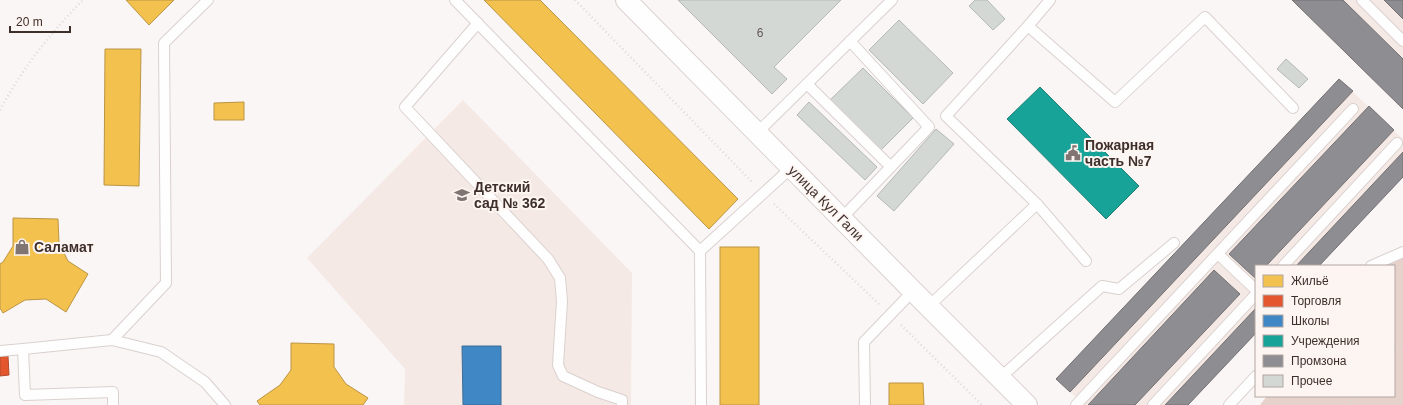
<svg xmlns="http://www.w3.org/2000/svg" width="1403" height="405" viewBox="0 0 1403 405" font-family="Arial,sans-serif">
<rect width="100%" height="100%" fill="#faf6f5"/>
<g fill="#f5e9e5">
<path d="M1292 0H1403V109Z"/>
<path d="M1339 79 1403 139V177L1319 266H1256V333L1188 405H1084L1056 379Z"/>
<path d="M463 100 632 273 631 405H404L405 369 307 258Z"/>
</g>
<path fill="#e6d1cb" d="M1403 252V405H1260L1267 396H1394V266H1371Z"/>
<g fill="#f2c14e" stroke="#bc9544">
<path d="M126 0H174L149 25Z"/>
<path d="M484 0H540L738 199 709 229Z"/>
<path d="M105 49H141L139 186 104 185Z"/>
<path d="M244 102V120H214V103Z"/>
<path d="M13 218 58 219 59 243 68 261 88 274 66 312 46 299 25 300 3 313 0 308V264L3 262 13 246Z"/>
<rect x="720" y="247" width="39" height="158"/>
<path d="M291 343 334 344V367L346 384 368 398 363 405H260L257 401 280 385 291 370Z"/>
<path d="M889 383H923L924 405H889Z"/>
</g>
<path fill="#e4572e" stroke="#b24b2d" d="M8 356 9 375 0 376V357Z"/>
<path fill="#3f88c5" stroke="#3f6d97" d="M462 346H501V405H463Z"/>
<path fill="#17a398" stroke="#238077" d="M1040 87 1139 186 1106 219 1007 119Z"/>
<g fill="#8d8d92" stroke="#757173">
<path d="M1292 0H1343L1403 59V109Z"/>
<path d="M1384 0H1403V19Z"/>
<path d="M1339 79 1353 91 1070 392 1056 379Z"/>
<path d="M1369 106 1394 130 1266 266H1256L1255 278 1229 254Z"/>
<path d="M1403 152V177L1319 266H1296Z"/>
<path d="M1214 270 1240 294 1135 405H1088Z"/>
<path d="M1256 308V333L1188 405H1165Z"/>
</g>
<g fill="#d3d8d5" stroke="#b4b9b6">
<path d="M678 0H841L774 67 787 79 772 94Z"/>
<path d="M975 0H987L1005 19 993 30 969 6Z"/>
<path d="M899 20 953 73 923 104 869 50Z"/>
<path d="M1286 59 1308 79 1299 88 1277 69Z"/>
<path d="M863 68 913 118 881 150 830 100Z"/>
<path d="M809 102 877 167 865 180 797 115Z"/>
<path d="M936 129 954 144 894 211 877 196Z"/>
</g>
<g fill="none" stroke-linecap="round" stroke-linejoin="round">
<g stroke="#dad1ce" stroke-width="12">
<g id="service">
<path d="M455 0 700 251 791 168"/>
<path d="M1362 0 1403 41"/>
<path d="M478 23 405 107 548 259 560 278 562 301 558 365 563 376 598 392 622 400V405"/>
<path d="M1028 26 1050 0"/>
<path d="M807 84 891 167"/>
<path d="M757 133 892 0"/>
<path d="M841 219 929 127 850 41"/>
<path d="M700 251 701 405"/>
<path d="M1218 254 1256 290"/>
<path d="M1086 261 1037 204 946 116 1028 26 1115 102 1205 17 1293 108"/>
<path d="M1283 266 1397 143"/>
<path d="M1371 266 1403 252"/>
<path d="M928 307 1037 204"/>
<path d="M112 340 166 283 164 43 208 0"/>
<path d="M23 349 112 340 161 352 205 382 225 405"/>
<path d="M0 351 23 349 25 395 113 392V405"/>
<path d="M1000 378 1102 286 1119 289 1174 243"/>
<path d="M865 405 864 342 913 291"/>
<path d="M1076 405 1353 109"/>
<path d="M1153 405 1256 294"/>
<path d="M1229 405 1256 376"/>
</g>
</g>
<g stroke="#dad1ce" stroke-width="22">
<path id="minor" d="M626 0 913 291 1027 405"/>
</g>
<g stroke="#dcdbda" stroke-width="2.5" stroke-dasharray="1 3" stroke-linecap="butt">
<path d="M575 0 753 183"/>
<path d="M0 110C22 69 51 32 83 0"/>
<path d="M774 204 880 305"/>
<path d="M901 325 982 405"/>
<path d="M1394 351 1403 344"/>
<path d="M1348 405 1353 396"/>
</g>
<use href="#service" stroke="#fefefe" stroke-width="10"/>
<use href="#minor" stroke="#fefefe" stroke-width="20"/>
</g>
<defs>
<g id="civic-bare" transform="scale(1.2)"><path d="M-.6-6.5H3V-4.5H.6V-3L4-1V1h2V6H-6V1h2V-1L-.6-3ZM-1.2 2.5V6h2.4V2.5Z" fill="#807572" stroke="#fdf5f2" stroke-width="2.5" paint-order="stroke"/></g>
<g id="school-bare" transform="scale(1.2)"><path d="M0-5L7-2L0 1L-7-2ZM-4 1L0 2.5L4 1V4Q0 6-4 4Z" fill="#807572" stroke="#fdf5f2" stroke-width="2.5" paint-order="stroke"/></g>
<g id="shop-bare" transform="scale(1.2)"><path d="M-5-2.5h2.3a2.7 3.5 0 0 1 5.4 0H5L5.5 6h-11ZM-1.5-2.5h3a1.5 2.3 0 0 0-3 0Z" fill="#807572" stroke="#fdf5f2" stroke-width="2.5" paint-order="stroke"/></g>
</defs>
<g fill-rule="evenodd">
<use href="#civic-bare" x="1073" y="153"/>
<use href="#school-bare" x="462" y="195"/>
<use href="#shop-bare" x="22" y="247"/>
</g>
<g text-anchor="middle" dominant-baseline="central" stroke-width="4" stroke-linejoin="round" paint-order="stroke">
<g font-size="12" fill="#635956">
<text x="760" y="33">6</text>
</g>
<g font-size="14" font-weight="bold" fill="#3e2f2b" stroke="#fdf5f2" text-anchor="start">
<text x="1085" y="145">Пожарная<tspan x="1085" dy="16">часть №7</tspan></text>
<text x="474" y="187">Детский<tspan x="474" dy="16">сад № 362</tspan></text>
<text x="34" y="247">Саламат</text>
</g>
<g font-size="14" fill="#3e2f2b" stroke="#fdf5f2">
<text transform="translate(826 203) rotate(45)">улица Кул Гали</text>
</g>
</g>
<rect x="1255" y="265" width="140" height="132" fill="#fdf5f2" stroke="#b1a6a2"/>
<rect x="1263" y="275" width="20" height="12" fill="#f2c14e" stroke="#b1a6a2"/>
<text x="1291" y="285" font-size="12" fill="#3e2f2b">Жильё</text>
<rect x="1263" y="295" width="20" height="12" fill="#e4572e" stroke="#b1a6a2"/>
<text x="1291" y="305" font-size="12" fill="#3e2f2b">Торговля</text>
<rect x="1263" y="315" width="20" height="12" fill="#3f88c5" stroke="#b1a6a2"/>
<text x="1291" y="325" font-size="12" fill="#3e2f2b">Школы</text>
<rect x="1263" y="335" width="20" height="12" fill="#17a398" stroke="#b1a6a2"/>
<text x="1291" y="345" font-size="12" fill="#3e2f2b">Учреждения</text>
<rect x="1263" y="355" width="20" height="12" fill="#8d8d92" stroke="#b1a6a2"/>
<text x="1291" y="365" font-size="12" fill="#3e2f2b">Промзона</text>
<rect x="1263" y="375" width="20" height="12" fill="#d3d8d5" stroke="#b1a6a2"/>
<text x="1291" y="385" font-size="12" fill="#3e2f2b">Прочее</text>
<path d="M10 26v6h60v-6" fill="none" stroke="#3e2f2b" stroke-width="2"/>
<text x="16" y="26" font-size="12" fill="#3e2f2b" stroke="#fdf5f2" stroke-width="3" paint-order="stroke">20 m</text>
</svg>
